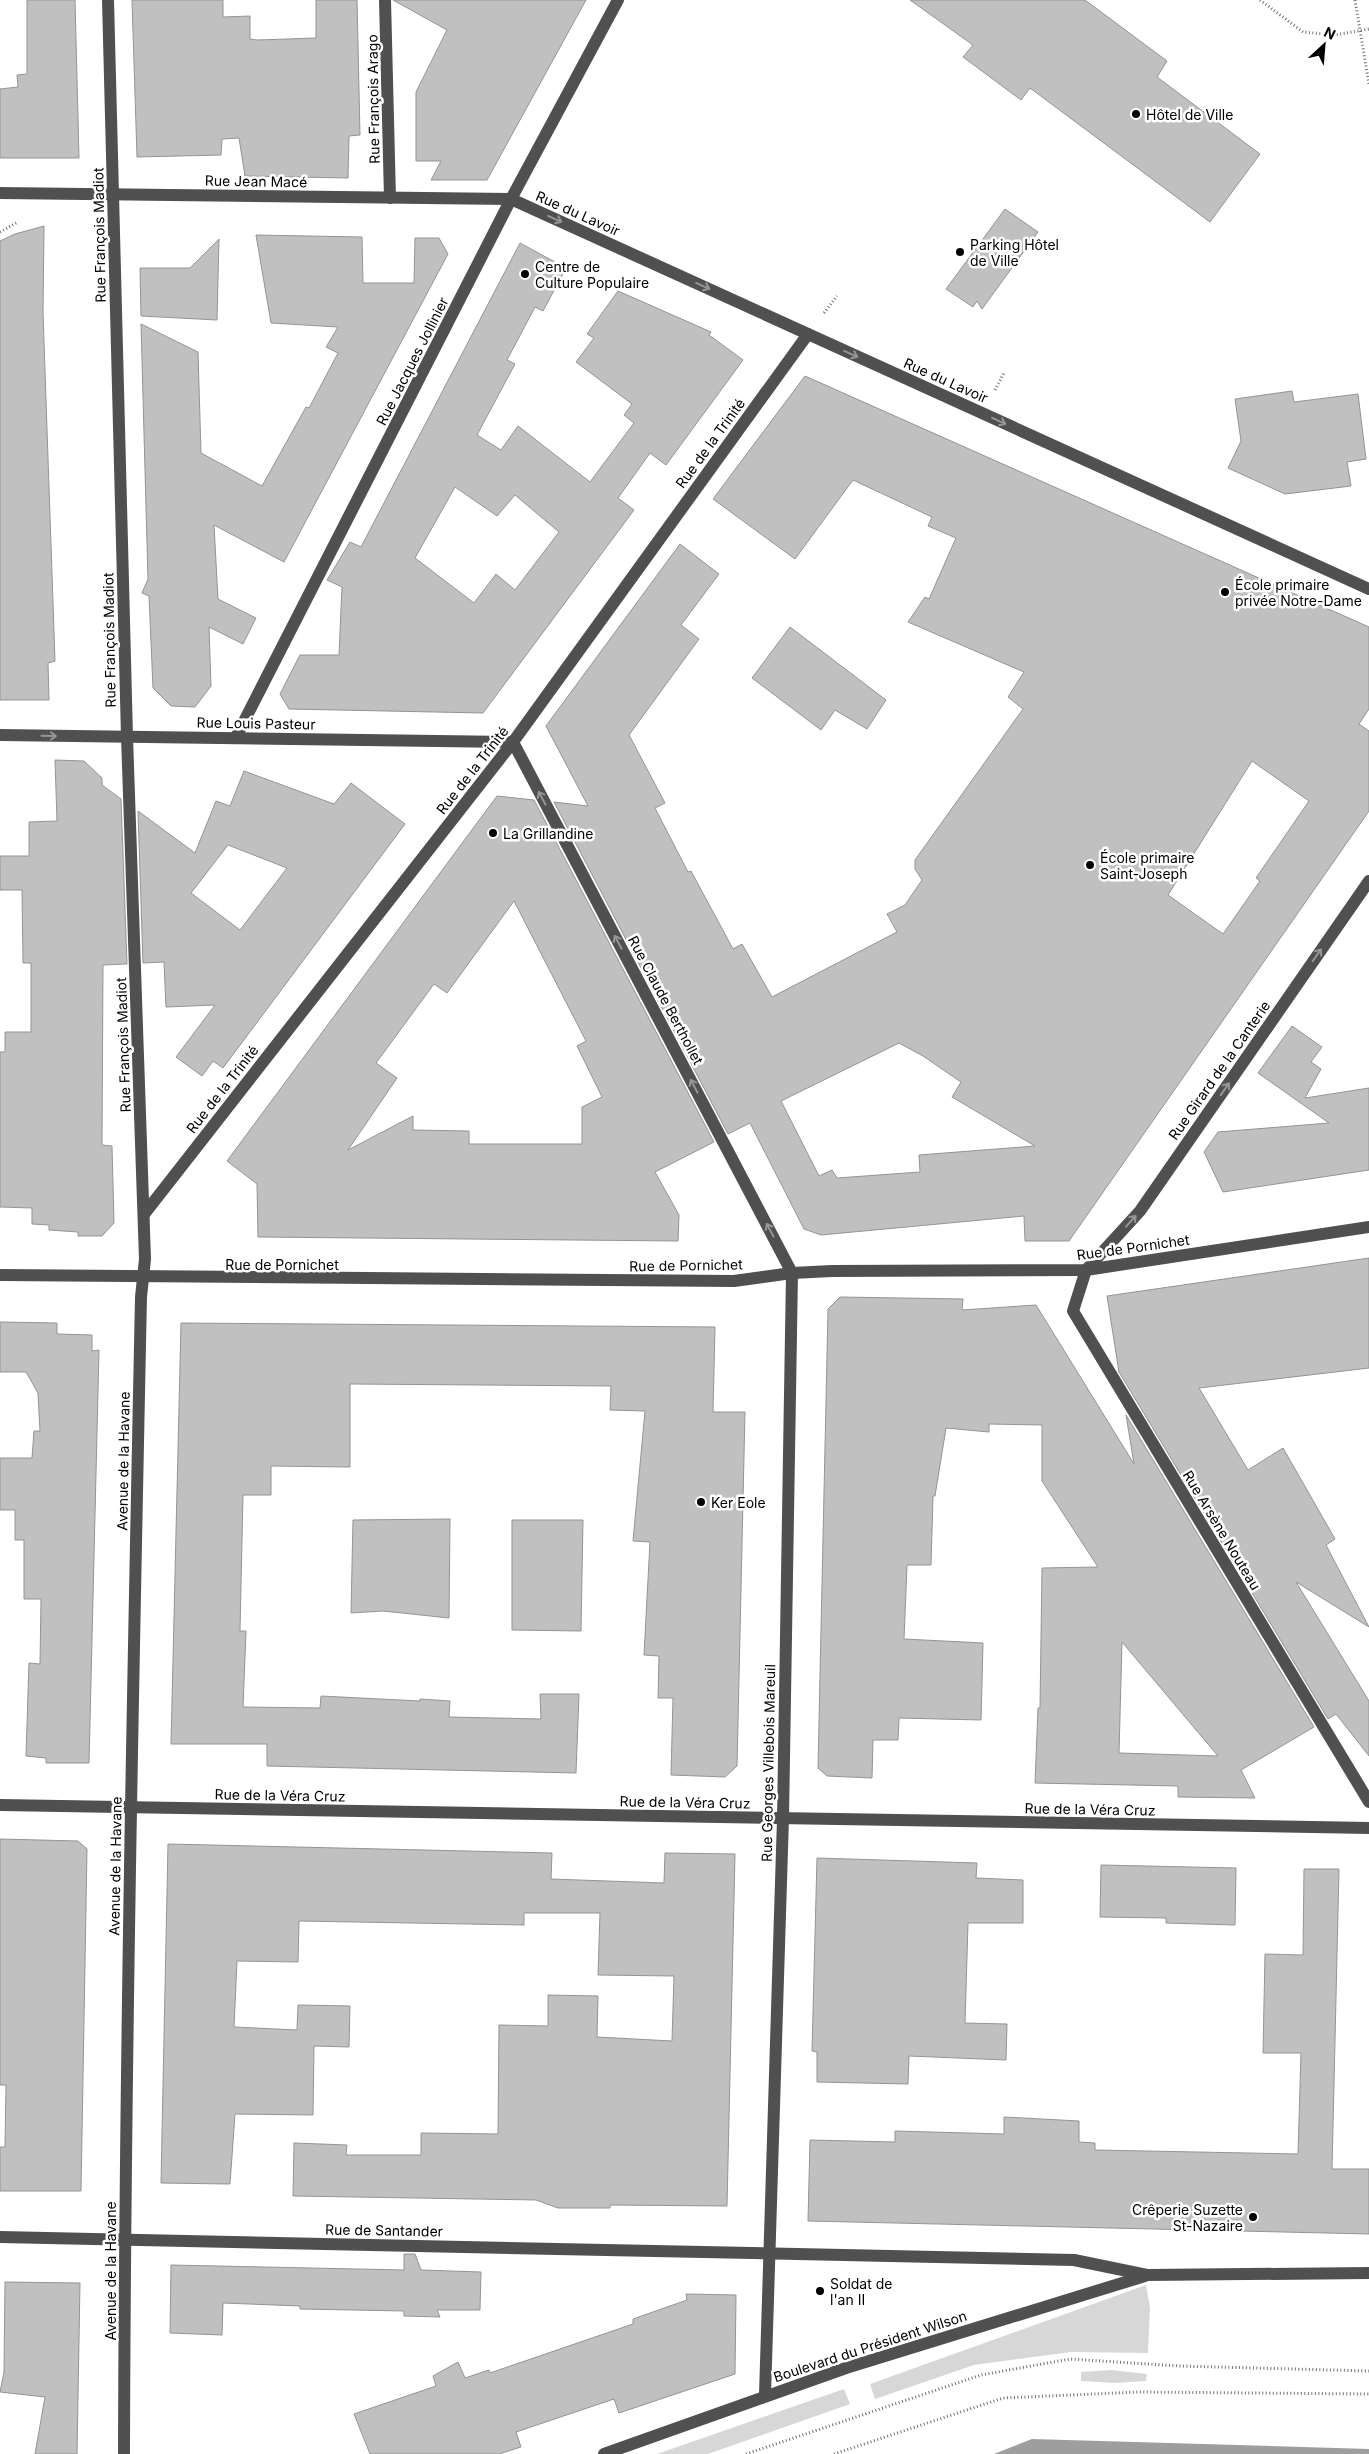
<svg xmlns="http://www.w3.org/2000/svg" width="1369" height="2454" viewBox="0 0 1369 2454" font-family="Inter,sans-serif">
<rect width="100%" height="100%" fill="#fff"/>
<g fill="#d7d7d7">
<path d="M1146 2285 1150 2308 1148 2353 1071 2352 974 2365 875 2399 870 2384Z"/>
<path d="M1111 2370 1147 2374 1146 2381 1115 2383 1081 2381V2372Z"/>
<path d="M844 2389 850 2404 708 2454H657Z"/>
</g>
<path fill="#9e9e9e" d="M1032 2439 1369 2449V2454H994Z"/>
<g fill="#c0c0c0" stroke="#949494" fill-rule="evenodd">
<path d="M27 0H75L79 158H0V89L18 87 17 75 27 74Z"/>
<path d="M132 0H223V17L250 16V39L257 40 316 38V0H357L360 135 349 136 348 178 245 176 239 138 222 139 221 155 137 157Z"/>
<path d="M393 0H586L487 180H431L441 161H416V92L447 30Z"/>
<path d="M910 0H1085L1167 61 1157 77 1260 154 1210 222 1030 88 1021 100 963 57 973 45Z"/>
<path d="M1005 209 1038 232 982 309 977 301 973 307 946 289Z"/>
<path d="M44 226 43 313 55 661 48 663 49 700H0V241L15 234Z"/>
<path d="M256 235 362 237 363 283H414L415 238H439L448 254 284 562 214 525 218 599 256 618 243 644 209 627 211 686 195 707 171 706 153 688 149 596 142 593 148 579 141 324 198 352 201 453 262 486 306 407 309 408 338 353 326 347 338 327 271 323Z"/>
<path d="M219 239 217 320 141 316 140 268H190Z"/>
<path d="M520 243 566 268 543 311 535 307 507 360 515 364 477 435 501 450 518 426 590 482 634 423 624 415 632 404 576 362 594 338 587 334 618 291 711 332 709 335 743 360 666 465 650 453 618 498 634 510 483 713 289 709 280 694 300 655H339L342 587 327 580 350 542 361 547ZM455 487 497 516 515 495 559 532 515 590 496 574 474 603 415 558Z"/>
<path d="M805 376 1369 627V709L1359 724 1369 731V811L1069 1241H1025L1024 1216 821 1235 804 1229 750 1123 728 1134 554 802 588 806 546 726 680 544 719 574 681 625 699 639 629 735 665 803 655 808 688 872 691 871 733 949 742 944 772 997 897 932 887 914 905 905 922 880 915 869V860L1023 709 1008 697 1024 672 908 622 925 597 929 599 956 538 928 526 932 517 853 480 795 559 713 499ZM1252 761 1309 801 1256 878 1260 881 1223 934 1168 895ZM899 1043 923 1056 961 1082 952 1097 1035 1146 919 1155 920 1172 837 1178 832 1170 819 1176 781 1101Z"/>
<path d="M1292 391 1294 402 1358 394 1366 459 1347 462 1351 486 1285 494 1228 468 1241 441 1235 399Z"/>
<path d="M790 627 886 700 867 729 835 710 821 730 752 678Z"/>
<path d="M55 760 84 761 102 778V785L121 799 127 964 103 965 102 1145 112 1146 114 1223 102 1236H78V1232L49 1230V1225L32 1224V1208L0 1207V1052H5V1032H31V963H23L22 890H0V856H29V822L57 821Z"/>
<path d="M244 771 334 804 351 783 405 824 223 1068 213 1061 202 1076 176 1057 215 1005 166 1007 164 962 143 963 138 811 195 853 216 801 230 806ZM228 845 287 868 240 930 191 893Z"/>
<path d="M497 796 534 800 714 1142 655 1172 679 1215 678 1241 258 1237 257 1184 227 1161ZM514 901 586 1041 577 1046 602 1097 582 1107V1144H469V1131L413 1130V1116L348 1150 397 1078 376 1063 434 984 447 993Z"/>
<path d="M1292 1026 1322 1047 1311 1062 1321 1069 1305 1098 1369 1088V1170L1223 1192 1204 1152 1218 1132 1329 1123 1258 1073Z"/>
<path d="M1369 1258V1368L1199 1388 1248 1470 1283 1448 1335 1539 1326 1545 1369 1627 1296 1582 1369 1701V1756L1336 1714 1328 1719 1119 1372 1107 1296Z"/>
<path d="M840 1297 963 1299 962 1310 1036 1305 1134 1464 1126 1415 1314 1727 1241 1770 1255 1798 1178 1797V1786L1035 1783 1038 1708H1040L1042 1568 1098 1567 1042 1481V1425L989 1424V1432L946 1428 935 1496H933L931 1565H907L904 1639 983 1643 981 1720 899 1718 898 1740H873L872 1778 827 1776 818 1768 828 1309ZM1122 1642 1218 1756 1119 1753Z"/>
<path d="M0 1322 57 1323V1334L92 1335V1351L99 1350 89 1763H46V1758L26 1756 29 1663 40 1664 41 1599H24V1540H15V1510H0V1458H32L34 1431H40L38 1393 26 1372H0Z"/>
<path d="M181 1323 715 1327 713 1412H745L737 1766 725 1777 671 1775 673 1698H658L659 1656 644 1655 650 1542 633 1541 645 1411 610 1410 611 1386 350 1384V1467L271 1466V1495H243L240 1631H246L243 1707 320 1708 321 1696 420 1701V1699L450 1701 449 1717 541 1719 540 1694H579L576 1773 267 1766V1744H171Z"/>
<path d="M450 1519 449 1618 383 1611 351 1613 353 1520Z"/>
<path d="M512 1520H583L581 1631 512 1630Z"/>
<path d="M0 1839 78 1841 87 1849 81 2191H0V2147H5L6 2085H0Z"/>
<path d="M168 1844 552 1853 551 1879 664 1883 665 1853 735 1854 727 2206 610 2205V2208H558L536 2200 293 2196 294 2143 347 2145 346 2155H421V2133L498 2134 499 2025 548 2026V1995L598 1996 597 2037 672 2041 674 1976 598 1975 600 1913H524V1925L299 1921 298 1962 237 1961 234 2027 297 2030 298 2005 350 2006 349 2047 314 2046 313 2115 235 2114 230 2184 161 2183Z"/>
<path d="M817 1858 977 1863 976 1878 1023 1880V1923H968L965 2023 1007 2024 1006 2060 909 2056 908 2084 817 2082V2052L812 2051Z"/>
<path d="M1101 1865 1236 1868 1235 1925 1166 1923V1918L1100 1917Z"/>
<path d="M1304 1869H1339L1332 2169H1369V2234L808 2221 810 2140 895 2142V2131L1004 2134V2117L1079 2121V2142L1095 2143V2150L1298 2154 1301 2053H1263L1265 1954 1303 1955Z"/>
<path d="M404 2254H415L421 2270 481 2272 480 2310H437L440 2317 404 2316V2311L300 2309V2306L223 2303 222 2335 170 2333 171 2265 404 2270Z"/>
<path d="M5 2282 80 2283 77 2454H35L45 2397 0 2392 4 2372Z"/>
<path d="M686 2294 736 2295 735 2374 619 2413 614 2399 516 2432 521 2447 499 2454H370L354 2414 436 2386 433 2376 458 2362 465 2378 489 2370 490 2373 633 2324V2319L687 2300Z"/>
</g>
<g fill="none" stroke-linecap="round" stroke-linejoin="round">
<g stroke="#727272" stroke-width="3" stroke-dasharray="1 2.5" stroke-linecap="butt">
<path d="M1260 0 1303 32 1335 35 1369 29"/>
<path d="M1355 0 1369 84"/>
<path d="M0 232 18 222"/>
<path d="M824 313 837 296"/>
<path d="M995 390 1004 373"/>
<path d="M746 2454 981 2375 1070 2359 1179 2366 1369 2371"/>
<path d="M834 2454 1003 2398 1138 2392 1369 2394"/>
</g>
<g stroke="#505050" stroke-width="12">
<path d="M108 0 127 737 145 1259 141 1297C133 1683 125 2068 124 2454"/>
<path d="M385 0 390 198"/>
<path d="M0 193 511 199 1369 589"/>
<path d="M0 735 513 742 792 1273 783 1818 765 2395"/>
<path d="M236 737 511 199 618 0"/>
<path d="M1369 881 1140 1211 1086 1270 1073 1311 1369 1802"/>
<path d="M145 1213 513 742 808 334"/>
<path d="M0 1275 734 1281 792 1273 832 1271 1086 1270 1369 1227"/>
<path d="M0 1805 1369 1828"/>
<path d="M0 2237 1074 2260 1147 2275 1369 2273"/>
<path d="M604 2454 846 2368 1145 2276"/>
</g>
</g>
<defs><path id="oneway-shaft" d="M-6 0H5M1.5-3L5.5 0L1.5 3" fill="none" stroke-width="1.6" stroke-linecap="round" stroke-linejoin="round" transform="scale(1.25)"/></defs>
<g stroke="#969696">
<use href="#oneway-shaft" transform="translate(555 219) rotate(24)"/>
<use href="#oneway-shaft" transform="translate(703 286) rotate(24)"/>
<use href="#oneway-shaft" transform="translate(851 354) rotate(24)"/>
<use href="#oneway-shaft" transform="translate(999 421) rotate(25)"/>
<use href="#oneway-shaft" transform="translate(49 736) rotate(1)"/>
<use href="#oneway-shaft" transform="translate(542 798) rotate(-118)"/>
<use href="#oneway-shaft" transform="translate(618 942) rotate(-118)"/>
<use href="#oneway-shaft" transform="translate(1317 955) rotate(-55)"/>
<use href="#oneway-shaft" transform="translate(694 1086) rotate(-118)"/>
<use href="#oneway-shaft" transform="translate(1225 1089) rotate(-55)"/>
<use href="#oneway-shaft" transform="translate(1131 1221) rotate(-48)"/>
<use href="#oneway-shaft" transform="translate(770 1230) rotate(-118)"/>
</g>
<g fill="#000" stroke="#fff" stroke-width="2">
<circle cx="1136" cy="114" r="5"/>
<circle cx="960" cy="252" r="5"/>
<circle cx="525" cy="274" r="5"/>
<circle cx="1225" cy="592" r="5"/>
<circle cx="493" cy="833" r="5"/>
<circle cx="1090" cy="865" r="5"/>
<circle cx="701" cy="1502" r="5"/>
<circle cx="1253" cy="2217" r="5"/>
<circle cx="820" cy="2291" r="5"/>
</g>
<g text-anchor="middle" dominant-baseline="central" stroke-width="5" stroke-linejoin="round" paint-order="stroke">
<g font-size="14" fill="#000" stroke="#fff">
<text transform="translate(373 99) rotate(-91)">Rue François Arago</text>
<text transform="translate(256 181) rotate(1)">Rue Jean Macé</text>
<text transform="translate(578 213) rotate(24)">Rue du Lavoir</text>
<text transform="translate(99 235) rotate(-91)">Rue François Madiot</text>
<text transform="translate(412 361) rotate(-63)">Rue Jacques Jollinier</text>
<text transform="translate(946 380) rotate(24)">Rue du Lavoir</text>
<text transform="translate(710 443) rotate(-54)">Rue de la Trinité</text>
<text transform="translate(109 640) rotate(-91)">Rue François Madiot</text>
<text transform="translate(256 723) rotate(1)">Rue Louis Pasteur</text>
<text transform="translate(472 770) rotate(-52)">Rue de la Trinité</text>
<text transform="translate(666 1000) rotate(62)">Rue Claude Berthollet</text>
<text transform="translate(123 1045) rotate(-92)">Rue François Madiot</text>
<text transform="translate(1219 1070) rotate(-55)">Rue Girard de la Canterie</text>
<text transform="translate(222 1089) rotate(-52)">Rue de la Trinité</text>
<text transform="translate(1133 1247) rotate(-8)">Rue de Pornichet</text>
<text x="282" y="1264">Rue de Pornichet</text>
<text transform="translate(686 1265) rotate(-1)">Rue de Pornichet</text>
<text transform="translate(123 1461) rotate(-89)">Avenue de la Havane</text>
<text transform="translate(1222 1530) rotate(59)">Rue Arsène Nouteau</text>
<text transform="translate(768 1763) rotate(-89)">Rue Georges Villebois Mareuil</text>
<text transform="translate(280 1795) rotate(1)">Rue de la Véra Cruz</text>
<text transform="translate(685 1802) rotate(1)">Rue de la Véra Cruz</text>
<text transform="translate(1090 1809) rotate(1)">Rue de la Véra Cruz</text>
<text transform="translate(115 1866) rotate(-89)">Avenue de la Havane</text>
<text transform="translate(384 2230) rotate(1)">Rue de Santander</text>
<text transform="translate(110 2271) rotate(-90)">Avenue de la Havane</text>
<text transform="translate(870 2346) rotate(-18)">Boulevard du Président Wilson</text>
</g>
<g font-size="14" fill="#000" stroke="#fff" text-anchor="start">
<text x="1146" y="114">Hôtel de Ville</text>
<text x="970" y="244">Parking Hôtel<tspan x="970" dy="16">de Ville</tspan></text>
<text x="535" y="266">Centre de<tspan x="535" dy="16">Culture Populaire</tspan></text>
<text x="1235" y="584">École primaire<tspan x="1235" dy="16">privée Notre-Dame</tspan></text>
<text x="503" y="833">La Grillandine</text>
<text x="1100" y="857">École primaire<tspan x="1100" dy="16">Saint-Joseph</tspan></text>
<text x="711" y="1502">Ker Eole</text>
<text x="1243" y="2209" text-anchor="end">Crêperie Suzette<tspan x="1243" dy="16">St-Nazaire</tspan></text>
<text x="830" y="2283">Soldat de<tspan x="830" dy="16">l'an II</tspan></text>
</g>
</g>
<g transform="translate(1324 45) rotate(26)" stroke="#ffffff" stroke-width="4" paint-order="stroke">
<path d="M0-4L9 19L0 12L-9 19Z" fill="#000000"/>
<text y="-8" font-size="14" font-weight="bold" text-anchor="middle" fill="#000000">N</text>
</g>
</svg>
